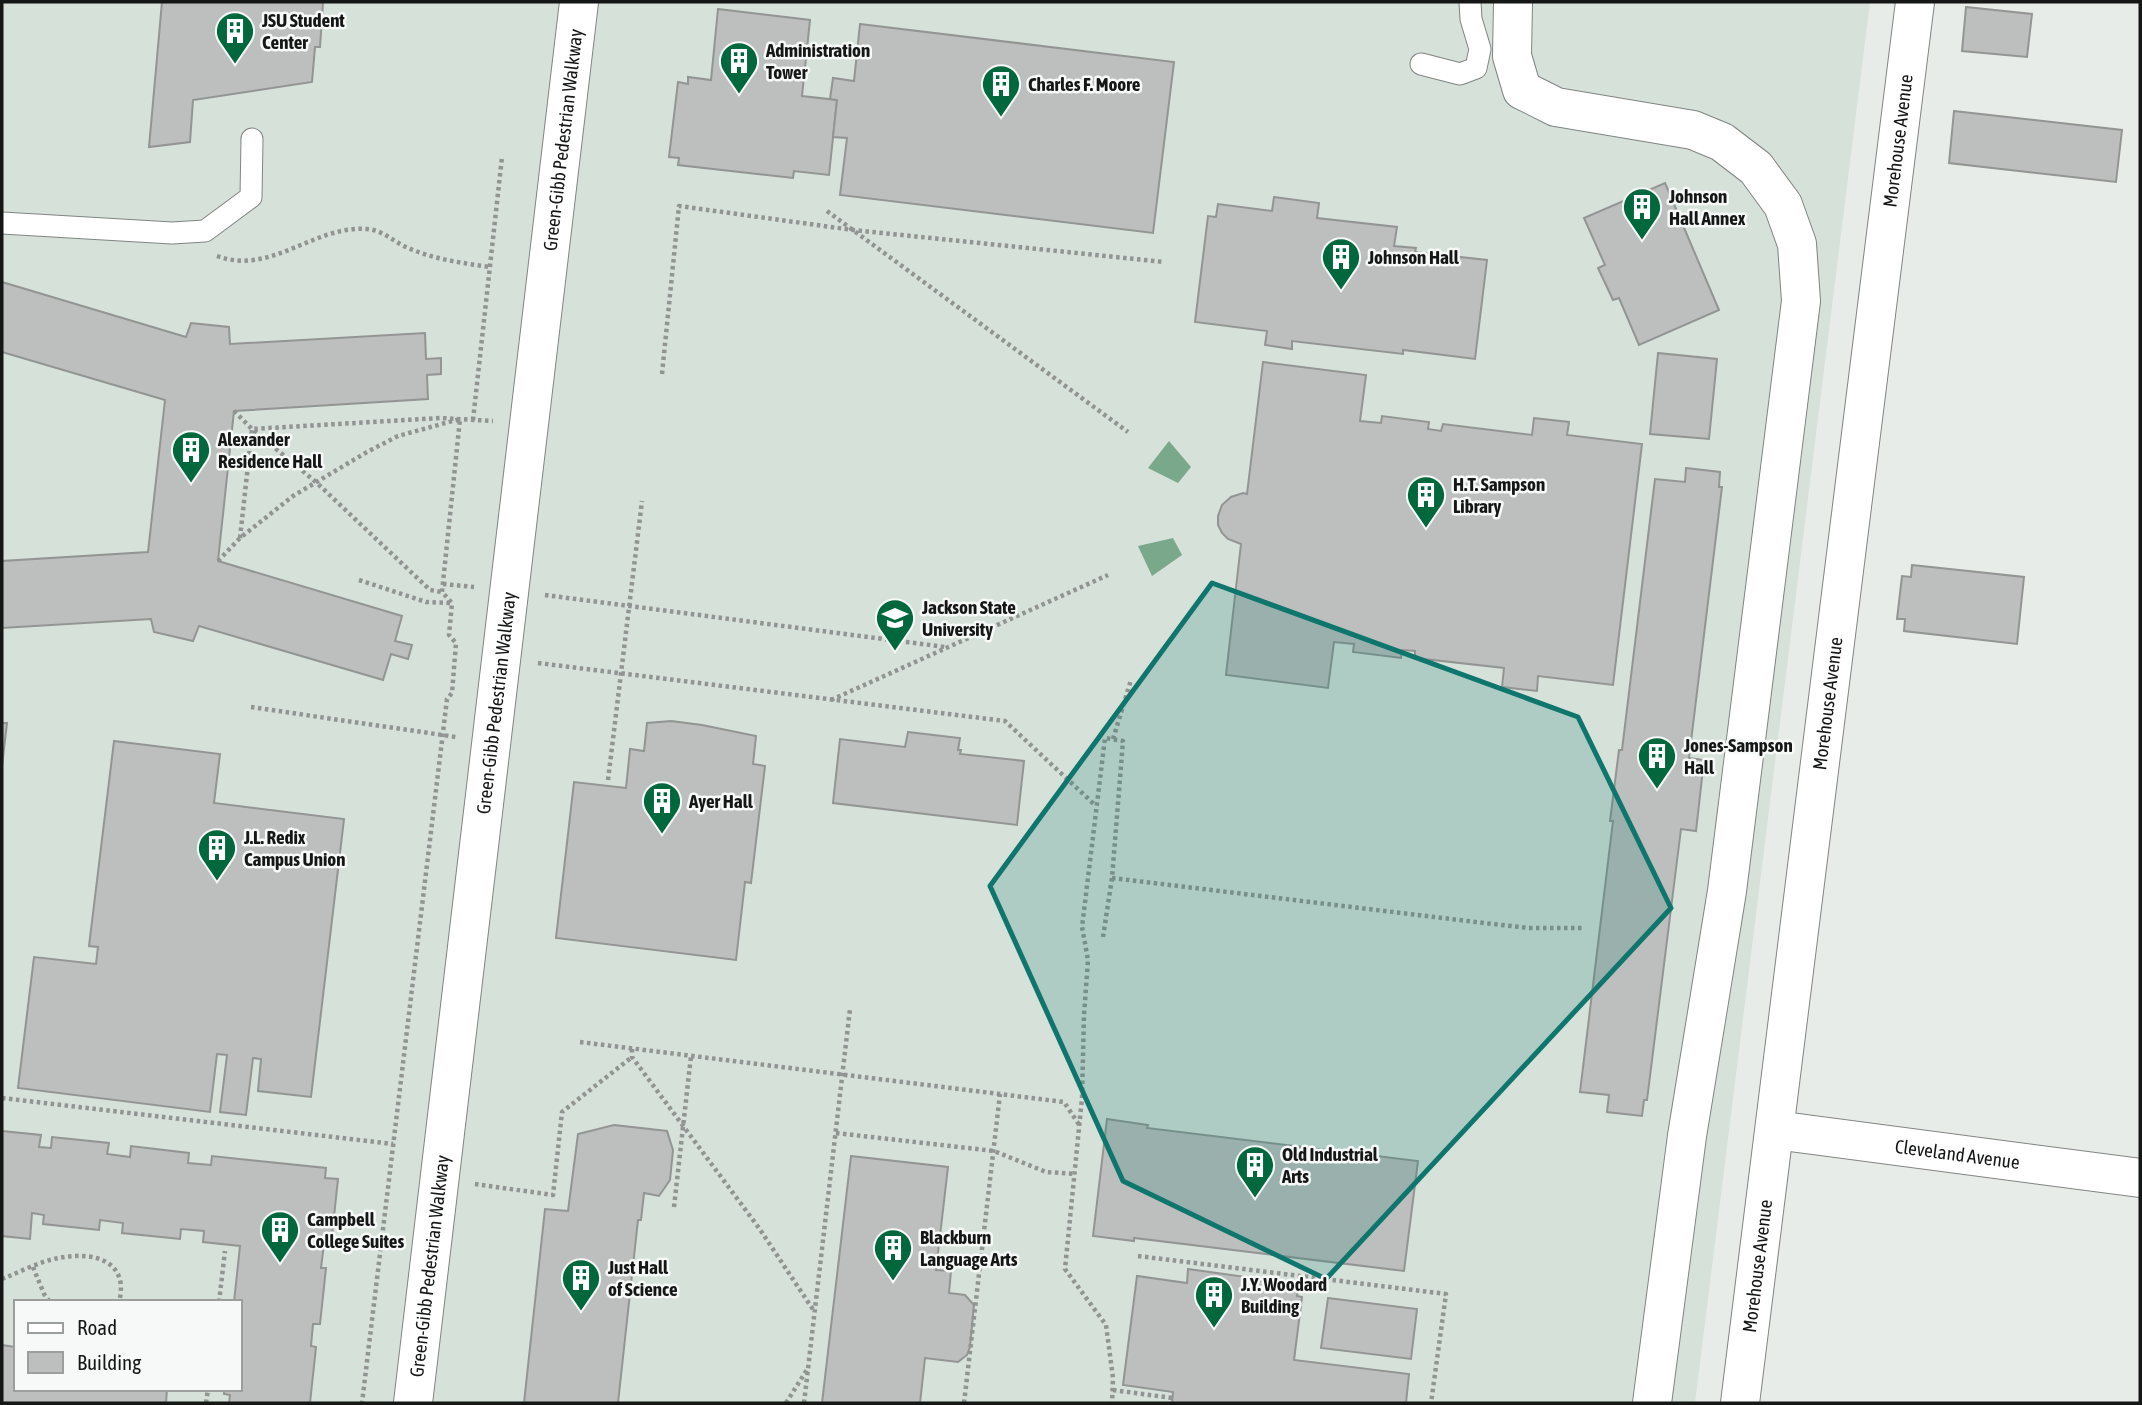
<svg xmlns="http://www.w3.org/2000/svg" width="2142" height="1405" viewBox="0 0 2142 1405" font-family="'Asap Condensed',sans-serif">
<rect width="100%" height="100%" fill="#e8ece9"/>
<path fill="#d6e1da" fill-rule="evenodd" d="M2 2H1870L1695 1403H2ZM16 1302H240V1389H16Z"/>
<g fill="#7aa88b">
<path d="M1169 441 1191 467 1178 483 1148 468Z"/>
<path d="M1173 538 1182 555 1152 576 1138 546Z"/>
</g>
<g fill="#bcbfbd" stroke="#929593" stroke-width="2">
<path d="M162 2H323L320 47H315L312 82 193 100 190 142 149 147Z"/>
<path d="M1966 7 2032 14 2027 57 1962 51Z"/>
<path d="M718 9 810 20 802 96 837 100 829 175 794 171 793 178 678 165 679 158 669 157 678 82 688 84V77L711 80Z"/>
<path d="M860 24 1174 62 1153 233 840 195 847 138 833 137 837 100 830 99 833 78 854 81Z"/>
<path d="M1954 111 2122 130 2116 182 1949 163Z"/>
<path d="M1665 183 1719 310 1639 345 1619 298 1613 300 1598 268 1605 265 1584 218Z"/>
<path d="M1274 197 1319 203 1317 218 1397 227 1394 246 1416 248 1415 252 1487 260 1475 359 1403 350V354L1292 341V349L1265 345 1267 331 1195 322 1208 216 1216 217 1218 204 1272 211Z"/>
<path d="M2 282 186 337 191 323 229 327 230 344 425 333 426 359 441 358V374L427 375 428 399 234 411 218 561 402 616 395 641 412 645 408 659 391 654 383 680 199 626 193 641 154 632 151 619 2 628V561L148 552 165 400 2 352Z"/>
<path d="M1658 353 1717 359 1709 439 1650 434Z"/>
<path d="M1263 362 1366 375 1360 421 1381 423 1382 416 1429 422 1428 429 1441 431 1443 424 1532 435 1534 418 1569 422 1567 435 1642 444 1613 685 1538 676 1537 691 1502 687 1504 668 1415 658V651L1402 650 1401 658 1353 652 1354 644 1334 642 1328 688 1226 675 1241 544 1228 539 1222 533 1218 525V516L1222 505 1231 497 1243 493 1247 494Z"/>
<path d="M1686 468 1720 472 1719 487H1722L1689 758 1704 760 1696 831 1681 829 1647 1100H1644L1642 1116 1607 1112 1609 1095 1580 1092 1613 821H1610L1619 750H1622L1655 479 1685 482Z"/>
<path d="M1912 565 2024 577 2017 644 1904 631 1905 619H1897L1902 576 1911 577Z"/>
<path d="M671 721 702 725 756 736 753 764 765 766 751 883 745 882 736 960 556 938 574 782 626 788 630 749 644 751 647 723Z"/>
<path d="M2 723H7L2 766Z"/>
<path d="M908 732 960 738 958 750H961L960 754 1024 761 1017 825 833 803 840 739 905 747Z"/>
<path d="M114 741 220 754 214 803 344 819 311 1097 258 1091 261 1059 253 1058 246 1115 220 1112 227 1055 217 1054 210 1112 18 1088 34 957 96 964 98 947 89 946Z"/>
<path d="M1107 1119 1148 1125 1147 1128 1418 1161 1404 1271 1134 1238V1241L1093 1236Z"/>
<path d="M614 1125 667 1131 673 1150 670 1180 659 1196 644 1193 641 1220H638L618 1403H524L545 1209 568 1211 578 1134Z"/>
<path d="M2 1131 41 1135 39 1147 51 1148 52 1137 109 1143 107 1154 130 1157 131 1146 189 1153 188 1163 211 1165 212 1156 326 1168 325 1178 338 1179 331 1245 324 1244 321 1268H326L320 1324H313L311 1346 316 1347 310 1403H229L230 1395 224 1394V1389H240V1302H234L240 1246 203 1242 204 1231 181 1229 180 1239 122 1233 123 1223 100 1220 99 1230 43 1224 44 1215 32 1213 30 1239 2 1236Z"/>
<path d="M851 1156 948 1167 936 1270 951 1271 949 1293 965 1295 974 1305 970 1347 967 1355 958 1362 925 1358 920 1403H822Z"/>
<path d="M1188 1269 1246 1277 1245 1290 1254 1291 1255 1280 1299 1286 1297 1296 1302 1297 1294 1360 1409 1374 1406 1403H1172L1173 1392 1123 1385 1137 1276 1187 1283Z"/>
<path d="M1328 1298 1417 1309 1411 1359 1321 1348Z"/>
<path d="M2 1345 16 1347V1389H167L166 1403H2Z"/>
</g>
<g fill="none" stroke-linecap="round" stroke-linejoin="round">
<g stroke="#818482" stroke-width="23">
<g id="lane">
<path d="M1421 64 1460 74 1476 68 1480 49 1471 19 1470 2"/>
<path d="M2 223 172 233 205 231 251 197 252 139"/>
</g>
</g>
<g stroke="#818482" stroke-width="40">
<g id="street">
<path d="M1513 2 1512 56 1522 90 1556 107 1693 130 1722 142 1756 168 1783 205 1797 244 1801 301 1727 891 1687 1136 1652 1403"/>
<path id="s1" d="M1775 1130 2140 1178"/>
<path id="s2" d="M413 1403 579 2"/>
<path id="s3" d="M1740 1403 1915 2"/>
</g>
</g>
<g stroke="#919492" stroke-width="4.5" stroke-dasharray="3.5 3.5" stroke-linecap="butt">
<path d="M827 211 1128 432"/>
<path d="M217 256C271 276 314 225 367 229 382 230 393 241 406 247 432 259 462 263 490 267"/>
<path d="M662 374 679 206 853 230 1164 262"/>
<path d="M234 411 252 429 317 483 430 590 442 592"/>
<path d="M473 420 502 157"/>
<path d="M240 538 252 429 440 418 493 421"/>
<path d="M218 561 240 538 293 496 367 452 398 436 460 419 442 592 452 603 449 635 456 643 452 693 447 699 362 1403"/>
<path d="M359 580 426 602 452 603"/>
<path d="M443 584 474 587"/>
<path d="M545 595 945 647"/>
<path d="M538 663 1005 721 1095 805"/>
<path d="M831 700 1108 575"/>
<path d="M251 707 456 737"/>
<path d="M1113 739 1131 680"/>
<path d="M608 780 642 501"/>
<path d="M1112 878 1484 923 1529 928H1582"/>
<path d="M1103 937 1112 878 1123 741 1105 738 1082 927 1088 960 1084 1015 1082 1098 1065 1269 1106 1325 1113 1378 1112 1403"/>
<path d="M580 1042 1064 1102 1080 1126"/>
<path d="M632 1049V1057L759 1228 814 1311"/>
<path d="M2 1098 393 1144"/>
<path d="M836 1133 994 1151 1046 1172 1075 1174"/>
<path d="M475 1184 553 1195 562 1112 632 1057"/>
<path d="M674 1207 691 1056"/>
<path d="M1138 1256 1446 1294 1431 1403"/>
<path d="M33 1267 44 1294 50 1302"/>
<path d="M2 1279C20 1272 40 1261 59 1258 92 1251 130 1260 119 1302"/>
<path d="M184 1302H194"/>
<path d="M219 1302 225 1251"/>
<path d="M1113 1390 1172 1398"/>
<path d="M206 1403 208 1389"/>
<path d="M786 1403 808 1368"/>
<path d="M804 1403 850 1009"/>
<path d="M964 1403 1000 1094"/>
</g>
<use href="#lane" stroke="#fff" stroke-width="21"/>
<use href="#street" stroke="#fff" stroke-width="38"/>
</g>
<path fill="#0f766e" fill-opacity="0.2" stroke="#0f766e" stroke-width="5" stroke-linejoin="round" d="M1212 583 1578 717 1671 908 1326 1279 1123 1181 990 886Z"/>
<defs>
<g id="building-pin" transform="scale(2.0125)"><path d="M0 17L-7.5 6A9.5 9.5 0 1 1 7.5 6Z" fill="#01683e" stroke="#f6f9f7"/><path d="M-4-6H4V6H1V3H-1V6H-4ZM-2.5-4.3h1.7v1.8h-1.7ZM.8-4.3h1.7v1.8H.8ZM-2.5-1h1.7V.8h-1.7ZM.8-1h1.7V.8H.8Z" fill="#fff"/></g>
<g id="university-pin" transform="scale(2.0125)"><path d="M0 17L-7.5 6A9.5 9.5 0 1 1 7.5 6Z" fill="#01683e" stroke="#f6f9f7"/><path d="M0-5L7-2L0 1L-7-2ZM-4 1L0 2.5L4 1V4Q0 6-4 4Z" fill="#fff"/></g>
</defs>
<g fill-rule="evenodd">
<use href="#building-pin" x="235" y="31"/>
<use href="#building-pin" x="739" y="61"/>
<use href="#building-pin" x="1001" y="84"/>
<use href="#building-pin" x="1642" y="207"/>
<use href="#building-pin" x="1341" y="257"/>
<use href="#building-pin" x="191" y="450"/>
<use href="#building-pin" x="1426" y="495"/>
<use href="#university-pin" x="895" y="618"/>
<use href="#building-pin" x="1657" y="756"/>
<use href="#building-pin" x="662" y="801"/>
<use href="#building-pin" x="217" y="848"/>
<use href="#building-pin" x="1255" y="1165"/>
<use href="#building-pin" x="280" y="1230"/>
<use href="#building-pin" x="893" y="1248"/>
<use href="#building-pin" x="581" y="1278"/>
<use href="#building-pin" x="1214" y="1295"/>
</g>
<g text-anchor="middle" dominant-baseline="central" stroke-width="5" stroke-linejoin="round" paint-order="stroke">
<g font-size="19" font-weight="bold" fill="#151616" stroke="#f6f9f7" text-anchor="start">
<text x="262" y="20">JSU Student<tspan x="262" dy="22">Center</tspan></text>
<text x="766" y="50">Administration<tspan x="766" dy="22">Tower</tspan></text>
<text x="1028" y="84">Charles F. Moore</text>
<text x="1669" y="196">Johnson<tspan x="1669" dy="22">Hall Annex</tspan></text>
<text x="1368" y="257">Johnson Hall</text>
<text x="218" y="439">Alexander<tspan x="218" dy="22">Residence Hall</tspan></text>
<text x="1453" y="484">H.T. Sampson<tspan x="1453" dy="22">Library</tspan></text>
<text x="922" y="607">Jackson State<tspan x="922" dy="22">University</tspan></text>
<text x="1684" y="745">Jones-Sampson<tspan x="1684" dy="22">Hall</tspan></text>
<text x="689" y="801">Ayer Hall</text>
<text x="244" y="837">J.L. Redix<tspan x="244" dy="22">Campus Union</tspan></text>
<text x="1282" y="1154">Old Industrial<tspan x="1282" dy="22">Arts</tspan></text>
<text x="307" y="1219">Campbell<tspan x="307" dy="22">College Suites</tspan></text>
<text x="920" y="1237">Blackburn<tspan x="920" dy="22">Language Arts</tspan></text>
<text x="608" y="1267">Just Hall<tspan x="608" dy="22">of Science</tspan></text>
<text x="1241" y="1284">J.Y. Woodard<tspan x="1241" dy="22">Building</tspan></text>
</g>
<g font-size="19" fill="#151616" stroke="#f6f9f7">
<text stroke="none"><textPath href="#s2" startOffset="1272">Green-Gibb Pedestrian Walkway</textPath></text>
<text stroke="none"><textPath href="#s3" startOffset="1272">Morehouse Avenue</textPath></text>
<text stroke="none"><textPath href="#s2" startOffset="705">Green-Gibb Pedestrian Walkway</textPath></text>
<text stroke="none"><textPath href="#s3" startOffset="705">Morehouse Avenue</textPath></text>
<text stroke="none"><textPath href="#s1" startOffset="184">Cleveland Avenue</textPath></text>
<text stroke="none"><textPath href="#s3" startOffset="138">Morehouse Avenue</textPath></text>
<text stroke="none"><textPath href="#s2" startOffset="138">Green-Gibb Pedestrian Walkway</textPath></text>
</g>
</g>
<rect width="2142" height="1405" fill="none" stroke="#151616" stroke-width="7"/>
<rect x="14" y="1300" width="228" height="91" fill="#f6f9f7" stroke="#9c9e9d" stroke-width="2"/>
<rect x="28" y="1323" width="35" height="10" fill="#ffffff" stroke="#9c9e9d" stroke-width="2"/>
<text x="77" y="1335" font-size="21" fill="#151616">Road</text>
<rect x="28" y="1352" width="35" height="21" fill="#bcbfbd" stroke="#9c9e9d" stroke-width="2"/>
<text x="77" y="1370" font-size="21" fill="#151616">Building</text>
</svg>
